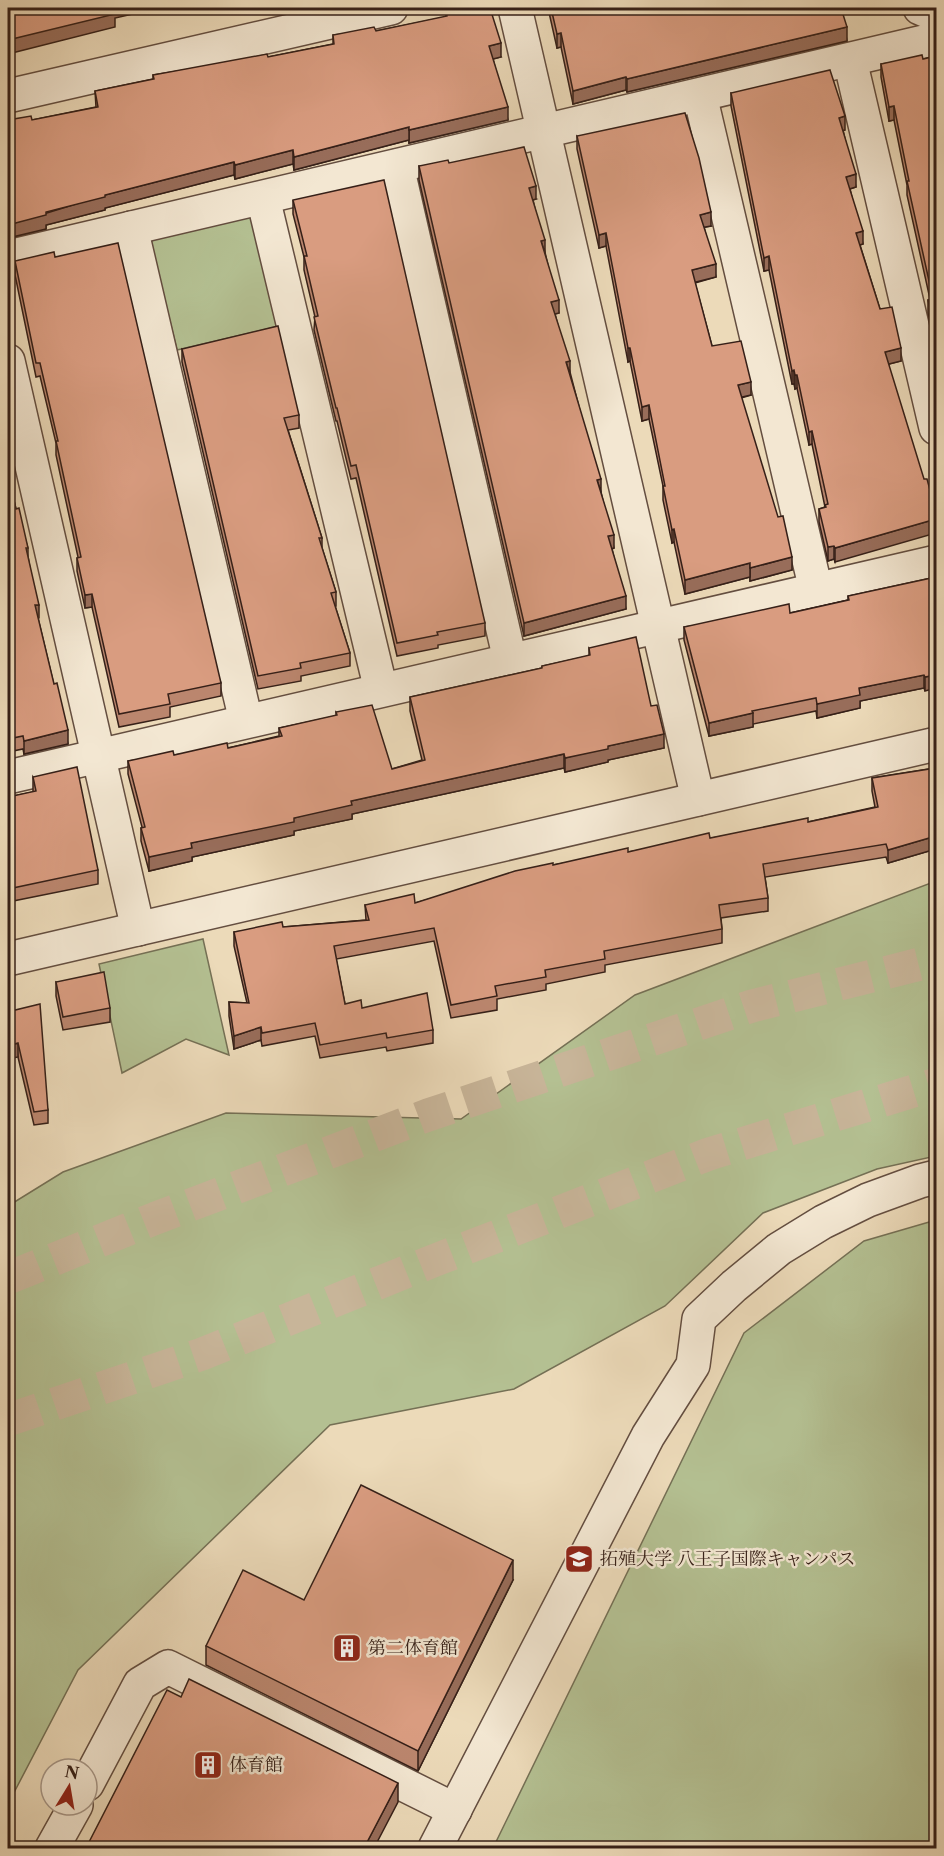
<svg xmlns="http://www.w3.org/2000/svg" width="944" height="1856" viewBox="0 0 944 1856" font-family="'Libre Caslon Text','Noto Serif JP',serif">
<rect width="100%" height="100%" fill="#ecdab9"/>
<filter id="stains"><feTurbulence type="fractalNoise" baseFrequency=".00333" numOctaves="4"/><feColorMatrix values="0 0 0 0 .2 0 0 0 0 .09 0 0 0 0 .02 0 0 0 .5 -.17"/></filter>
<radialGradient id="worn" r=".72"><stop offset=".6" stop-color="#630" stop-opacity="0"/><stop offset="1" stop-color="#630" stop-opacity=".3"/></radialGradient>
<g fill="#b4c092" stroke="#757055" stroke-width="1.5">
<path d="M261 214 288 324 177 350 150 240Z"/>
<path d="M936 881V1156L877 1169 763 1213 665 1306 514 1389 330 1425 78 1670 8 1804V1206L63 1172 226 1113 461 1119 635 995Z"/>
<path d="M203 939 229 1055 186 1039 122 1073 99 964Z"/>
<path d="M936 1220V1848H493L744 1333 864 1241Z"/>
</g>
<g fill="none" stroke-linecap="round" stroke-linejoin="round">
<g stroke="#c8b599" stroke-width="33" stroke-dasharray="33 16" stroke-linecap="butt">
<path d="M8 1278 156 1218 428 1115 752 1006 936 960"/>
<path d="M8 1420 202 1354 433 1261 709 1154 936 1084"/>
</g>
<g stroke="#644e40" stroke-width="36">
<g id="minor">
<path d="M515 8 698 799"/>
<path d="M920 8 936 15"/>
<path d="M850 60 936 428"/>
<path d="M700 95 816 590"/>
<path d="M8 96 391 8"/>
<path d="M397 166 510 660"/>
<path d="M263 198 381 690"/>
<path d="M131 228 246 721"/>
<path d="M8 257 936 39"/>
<path d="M8 361 138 929"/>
<path d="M8 777 936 562"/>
<path d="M8 959 936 744"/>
<path d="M87 1784 140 1684 168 1667 455 1810"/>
<path d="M52 1848 76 1805"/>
<path d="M435 1848 648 1436 693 1365 699 1319 734 1286 779 1249 823 1222 868 1200 920 1181 936 1177"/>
</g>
</g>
<use href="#minor" stroke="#f3e7d2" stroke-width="33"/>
</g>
<g fill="#bb866e" stroke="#362018" stroke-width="1.5">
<path d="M548 8H841L847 41 627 92 626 90 573 104 561 47 557 48Z"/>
<path d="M446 11 501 57 493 59 508 120 409 143V140L294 170 293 164 235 179 234 175 105 208V210L46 225V229L8 238V120H32L96 107 95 91 153 79V75L268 57 333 44V35L376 31 446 17Z"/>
<path d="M936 56V348L928 313V300L930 299 907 195V185L894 120 889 121 881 77V64L923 59Z"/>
<path d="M731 93 845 130H843L856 187 850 189 863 244 860 245 880 309 901 361 889 364 835 562 834 559 828 561 819 522V509L825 507 812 444 809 445 797 388 795 389 794 384H792L769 270 764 271 731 106Z"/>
<path d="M577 136 711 226 704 227 716 277 695 283 712 346 751 395 741 398 792 570 750 581V577L685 594 674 542 672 543 663 500V486L649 419 642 421 630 361 628 362 606 246 599 248 577 149Z"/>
<path d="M419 166 536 199 533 200 559 313 555 314 601 492 614 548 612 549 626 609 524 636 419 180Z"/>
<path d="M293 200 485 623V636L438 645V648L397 656 356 478 351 479 337 421H336L314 330 315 317 304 270V257L293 214Z"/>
<path d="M55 257 221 683V696L170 707V717L119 727 92 607 85 608 77 571V558L78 557 56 455V443L40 376 36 377 15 275V261Z"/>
<path d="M182 349 299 415V428L288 430 322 538V548L336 592V606H335L350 653V666L301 676V681L258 689 182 362Z"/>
<path d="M8 475 16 509 28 548V556L38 618 68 744 24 754 23 749 8 752Z"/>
<path d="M936 577 925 691 924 688 860 701V708L817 718 816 711 753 724V727L709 736 684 640V627L790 613 848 600V596Z"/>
<path d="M589 648 651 706 664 748 608 760V762L565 772 564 768 352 814V819L294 831V835L192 857V861L149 871 141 841V828L142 827 128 774V761L228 748 279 736V728L336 716V712L392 769 422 760 410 711V697L542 668V666L589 656Z"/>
<path d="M936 768V849L888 863 886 857 765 877 768 898V911L721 918 722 929V943L605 965V972L546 984V990L497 999V1010L451 1018 434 941 336 959 345 1004 362 1008 433 1030V1043L387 1051 386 1047 320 1058 315 1036 262 1046 261 1040 234 1049 229 1016V1002L247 1003 234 946V932L283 927 366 920 365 905 415 903 553 865 628 852 808 822 875 807 872 791V778Z"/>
<path d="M33 777 98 870V884L8 902V797L33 792Z"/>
<path d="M56 982 110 1008V1022L63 1030 56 996Z"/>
<path d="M11 1011 48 1110V1123L34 1125 18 1057Z"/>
<path d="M513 1580 418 1771 206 1665V1646L304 1600Z"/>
</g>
<g fill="#986d5a" stroke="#362018" stroke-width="1.5">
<path d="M113 8H159L115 18V27L8 54V40Z"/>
<path d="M177 8H189L177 11Z"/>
<path d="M847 27V41L627 92V79Z"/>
<path d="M561 33V47L557 48V34Z"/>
<path d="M501 43V57L489 60V46Z"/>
<path d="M626 77V90L573 104V91Z"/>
<path d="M894 106V120L889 121V107Z"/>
<path d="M508 107V120L409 143V130Z"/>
<path d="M845 116V130L839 131V118Z"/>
<path d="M409 127V140L294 170V157Z"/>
<path d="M293 150V164L235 179V165Z"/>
<path d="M234 162V175L105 208V210L46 225V229L8 238V225L105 195Z"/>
<path d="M856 174V187L846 190V177Z"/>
<path d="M536 186V199L529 201V188Z"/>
<path d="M711 212V226L700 228V215Z"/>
<path d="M863 231V244L856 246V233Z"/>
<path d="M606 233V246L599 248V235Z"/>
<path d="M545 240V253L541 241Z"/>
<path d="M769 256V270L764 271V258Z"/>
<path d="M716 264V277L692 283V270Z"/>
<path d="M559 300V313L551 315V302Z"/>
<path d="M628 348H630V361L628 362Z"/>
<path d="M901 348V361L885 365V352Z"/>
<path d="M570 361V374L566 362Z"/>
<path d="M794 370V384H792V371Z"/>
<path d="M795 375H797V388L795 389Z"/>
<path d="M751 382V395L738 398V385Z"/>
<path d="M649 405V419L642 421V407Z"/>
<path d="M812 431V444L809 445V432Z"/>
<path d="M601 479V492L597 480Z"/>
<path d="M936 519V533L835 562V548Z"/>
<path d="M674 529V542L672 543V530Z"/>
<path d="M614 535V548L608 550V536Z"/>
<path d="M834 546V559L828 561V547Z"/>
<path d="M792 557V570L750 581V568Z"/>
<path d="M750 563V577L685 594V580Z"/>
<path d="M92 594V607L85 608V595Z"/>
<path d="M626 596V609L524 636V623Z"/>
<path d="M35 605H39V618L35 619Z"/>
<path d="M924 675V688L860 701V708L817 718V704L859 688Z"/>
<path d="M936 675V688L925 691V677Z"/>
<path d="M753 713V727L709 736V723Z"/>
<path d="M68 730V744L24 754V741Z"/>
<path d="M664 734V748L608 760V762L565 772V758L608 746Z"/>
<path d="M564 754V768L352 814V819L294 831V835L192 857V861L149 871V857L191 843 294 818 351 801Z"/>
<path d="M936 836V849L888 863V850Z"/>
<path d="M261 1027V1040L234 1049V1036Z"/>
<path d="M18 1043V1057L8 1059V1046Z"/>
<path d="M513 1560V1580L418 1771V1751Z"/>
<path d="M398 1783V1802L374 1848H364Z"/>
</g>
<g fill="#d99c80" stroke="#362018" stroke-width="1.5">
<path d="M8 8H114L115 14 8 40Z"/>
<path d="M466 8H490L501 43 489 46 508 107 409 130V127L294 157 293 150 235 165 234 162 105 195V197L46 212V215L8 225V120L31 116 32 120 98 107 95 91 154 79 153 75 267 54 268 57 334 44 333 35 374 27 376 31 447 16 446 11Z"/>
<path d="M551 8H841L847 27 627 79 626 77 573 91 561 33 557 34Z"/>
<path d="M922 55 923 59 936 56V334L928 300 933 299 907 181H909L894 106 889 107 881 64Z"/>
<path d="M830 70 845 116 839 118 856 174 846 177 863 231 856 233 880 309 892 307 901 348 885 352 924 479H927L936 512V519L835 548 834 546 828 547 819 509 826 507 825 505 828 504 812 431 809 432 797 375H795L794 370 792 371 769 256 764 258 731 93Z"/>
<path d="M685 113 699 158 711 212 700 215 716 264 692 270 712 346 741 341 751 382 738 385 778 517 783 516 792 557 750 568V563L685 580 674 529 672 530 663 486H665L649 405 642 407 630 348H628L606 233 599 235 577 136Z"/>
<path d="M524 147 536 186 529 188 545 240 541 241 559 300 551 302 570 361 566 362 601 479 597 480 614 535 608 536 626 596 524 623 419 166 448 160 449 163Z"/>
<path d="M384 180 485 623 437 632 438 635 397 643 356 465 351 466 337 408H336L314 317 318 316 304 256H307L293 200Z"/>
<path d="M118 243 221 683 168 694 170 704 119 714 92 594 85 595 77 558 81 557 56 441H58L40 363H36L15 261 54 252 55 257Z"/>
<path d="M278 326 299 415 284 418 322 538H319L336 592 331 593 350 653 300 663 301 668 258 676 182 349Z"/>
<path d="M8 475 16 509 19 508 28 548H26L39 605H35L54 684 57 683 68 730 24 741 23 736 8 739Z"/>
<path d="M936 577V675L925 677 924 675 859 688 860 695 817 704 816 698 752 711 753 713 709 723 684 627 789 604 790 613 849 600 848 596Z"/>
<path d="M636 637 651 706 657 705 664 734 608 746V749L565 758 564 754 351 801 352 805 294 818V822L191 843 192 848 149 857 141 828 145 827 128 761 173 751 174 755 227 743 228 748 282 736 279 728 337 715 336 712 372 705 392 769 425 760 410 697 542 668V666L590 655 589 648Z"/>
<path d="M77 767 98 870 8 889V797L36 791 33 777Z"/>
<path d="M936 768V836L888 850 886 844 763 864 768 898 719 905 722 929 604 951 605 959 545 970 546 977 495 986 497 996 451 1005 434 928 334 946 345 1004 361 1000 362 1008 427 993 433 1030 387 1038 386 1033 320 1045 315 1023 262 1033 261 1027 234 1036 229 1002 249 1003 234 932 282 922 283 927 369 920 365 905 414 894 415 903 515 871 553 863V865L628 848V852L709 833 710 838 808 818V822L878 807 872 778Z"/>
<path d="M104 972 110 1008 63 1017 56 982Z"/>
<path d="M8 998 11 1011 40 1004 48 1110 34 1112 18 1043 8 1046Z"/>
<path d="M361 1485 513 1560 418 1751 206 1646 243 1570 304 1600Z"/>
<path d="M189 1679 398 1783 364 1848H86L167 1690 181 1697Z"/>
</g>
<defs>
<g id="university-square" transform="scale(1.5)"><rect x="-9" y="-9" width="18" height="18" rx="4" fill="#8f2418" stroke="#f3e7d2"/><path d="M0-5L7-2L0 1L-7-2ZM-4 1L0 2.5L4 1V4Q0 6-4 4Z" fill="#fff"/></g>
<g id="building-square" transform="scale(1.5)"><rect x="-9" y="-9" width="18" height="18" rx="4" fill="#8f2418" stroke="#f3e7d2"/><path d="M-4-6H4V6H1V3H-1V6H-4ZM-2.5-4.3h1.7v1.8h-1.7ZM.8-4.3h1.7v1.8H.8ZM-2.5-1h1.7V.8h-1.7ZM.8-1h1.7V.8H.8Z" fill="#fff"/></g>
</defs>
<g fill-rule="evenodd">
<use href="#university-square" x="579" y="1559"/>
<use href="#building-square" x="347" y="1648"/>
<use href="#building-square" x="208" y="1765"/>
</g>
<g text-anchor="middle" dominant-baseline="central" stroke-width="5" stroke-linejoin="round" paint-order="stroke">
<g font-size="18" fill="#362018" stroke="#f3e7d2" text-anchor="start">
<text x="600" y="1559">拓殖大学 八王子国際キャンパス</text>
<text x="368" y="1648">第二体育館</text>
<text x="229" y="1765">体育館</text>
</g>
</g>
<rect width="944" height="1856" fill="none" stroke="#ecdab9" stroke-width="30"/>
<rect x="9" y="9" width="926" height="1838" fill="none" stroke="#362018" stroke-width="3"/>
<rect x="15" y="15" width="914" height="1826" fill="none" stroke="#362018" stroke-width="1.5"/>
<g transform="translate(69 1787) rotate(11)"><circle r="28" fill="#f3e7d2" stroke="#a79788" stroke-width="1.5"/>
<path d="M0-4.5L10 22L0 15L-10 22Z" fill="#8f2418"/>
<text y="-9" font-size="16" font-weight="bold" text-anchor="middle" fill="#362018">N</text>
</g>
<rect width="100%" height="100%" filter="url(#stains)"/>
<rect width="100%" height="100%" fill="url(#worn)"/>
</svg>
